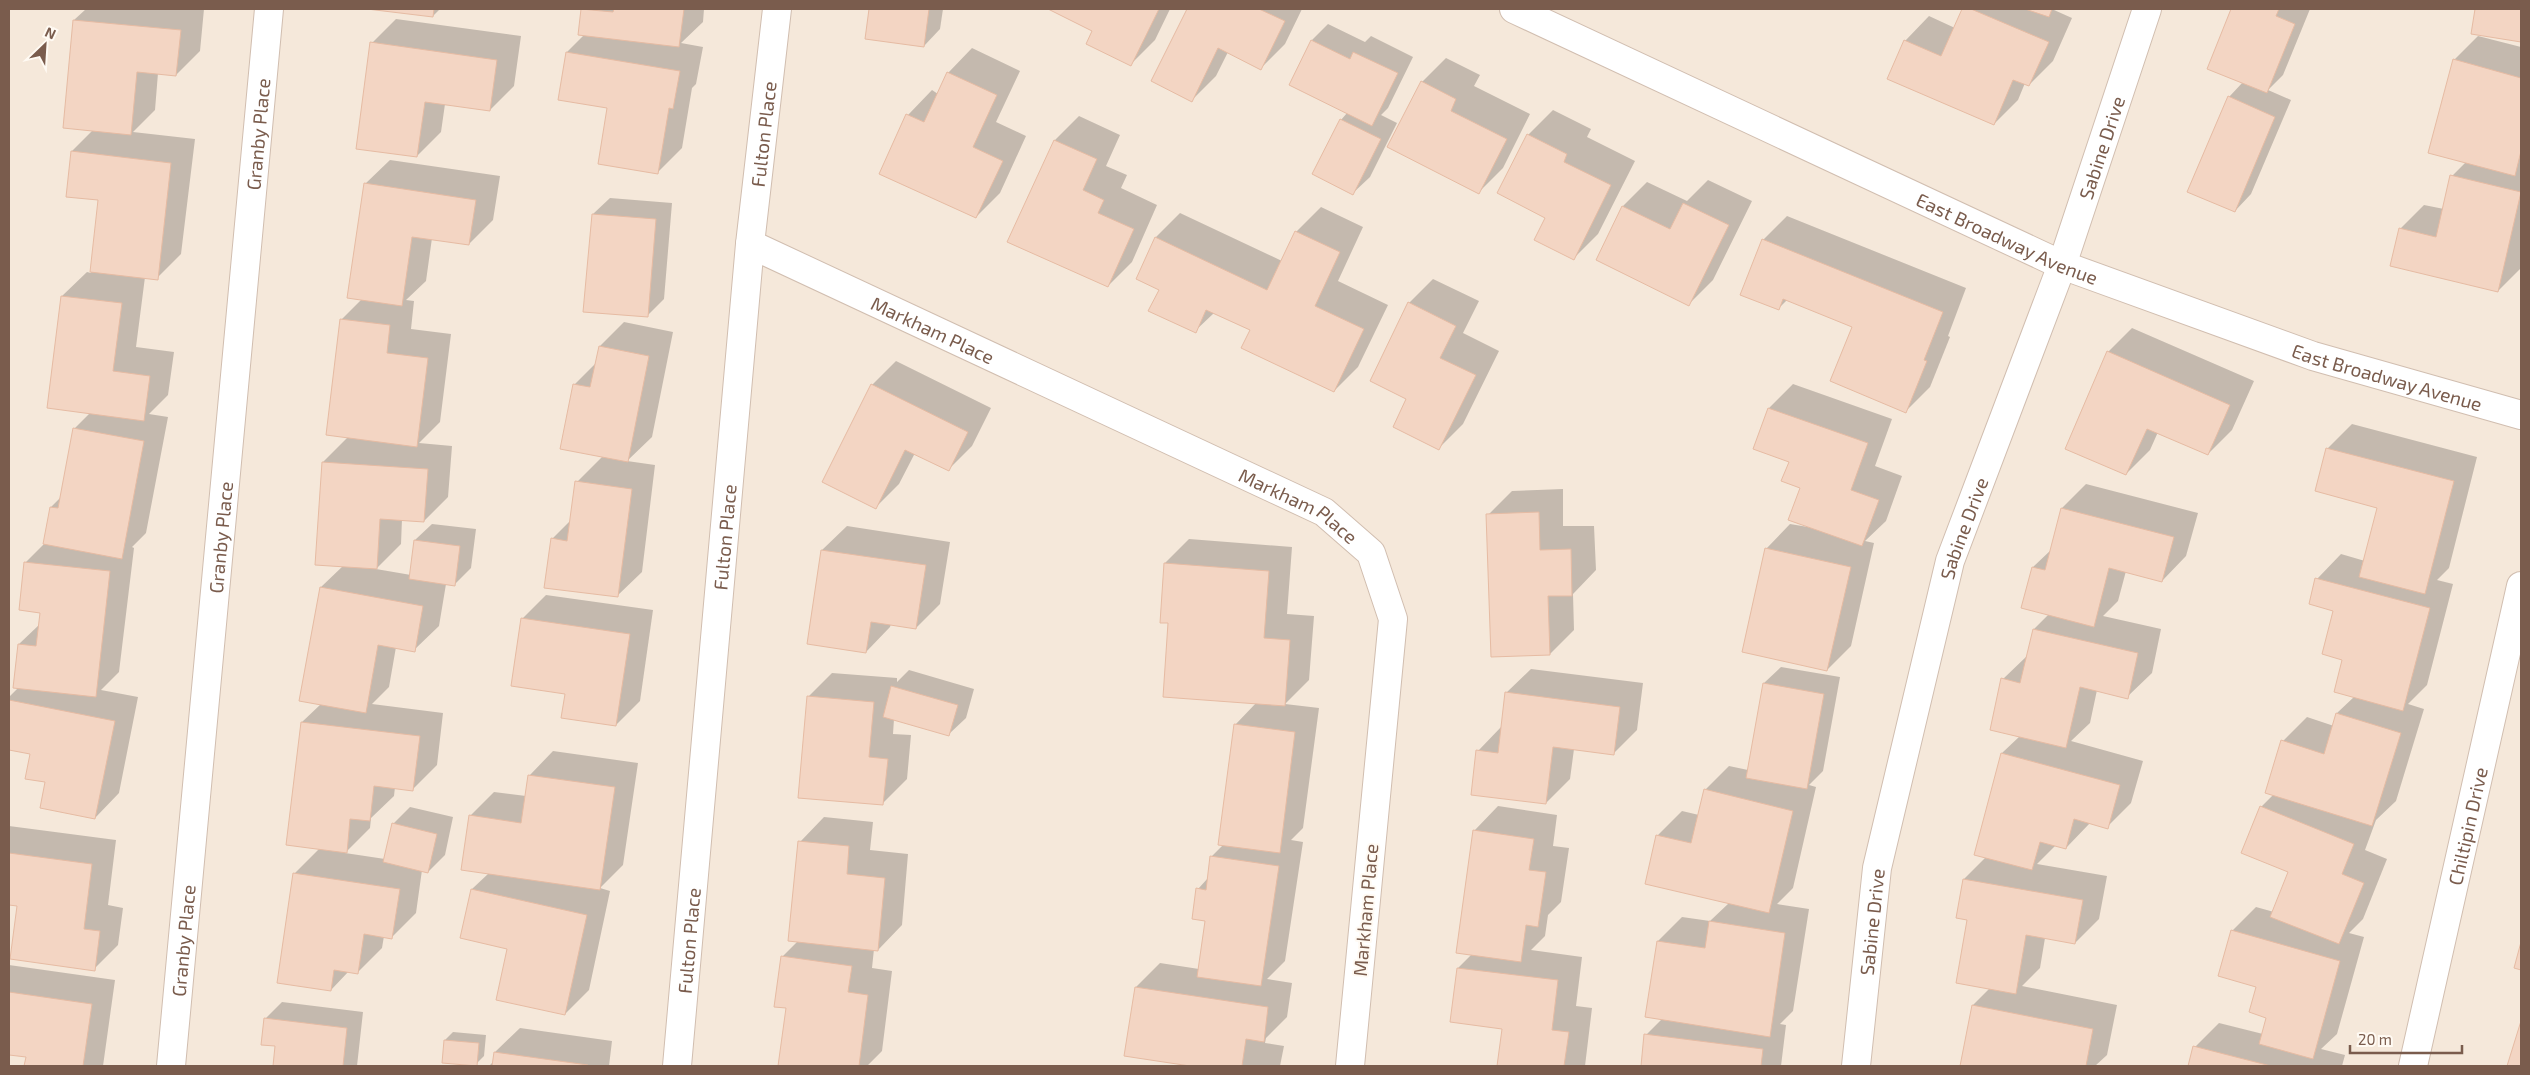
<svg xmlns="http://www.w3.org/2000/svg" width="2530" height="1075" viewBox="0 0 2530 1075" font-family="'Exo 2',sans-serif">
<rect width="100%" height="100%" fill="#fdf6ec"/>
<rect fill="#f5e8da" x="9" y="9" width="2512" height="1057"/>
<g fill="#0003">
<path d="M86 9H204L200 51 176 75 158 73 155 110 133 132 195 139 181 254 157 278 145 277 136 347 174 352 168 395 149 414 168 417 146 533 132 547 134 548 119 672 101 690 138 697 119 793 95 818 46 781 31 753 9 749V697L19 687V644L40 624 41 612 26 562 45 543 51 507 61 497 75 428 91 412 48 406 62 296 87 272 91 273 100 199 72 151 93 130 74 20Z"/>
<path d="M372 9H440L433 16Z"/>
<path d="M582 9H704L703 22 681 43 703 47 696 84 692 88 682 148 658 172 567 52 584 35 579 34Z"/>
<path d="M870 9H943L940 29 924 46 866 38Z"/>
<path d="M1049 9H1170L1155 40 1131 64 1093 31Z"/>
<path d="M1189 9H1302L1285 44 1261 68 1228 52 1216 76 1192 100 1153 81Z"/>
<path d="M1963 9H2055L2054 10 2072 18 2053 61 2029 85 2025 83 2018 100 1994 124 1905 41 1929 16 1955 28Z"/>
<path d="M2233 9H2310L2283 75 2268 90 2291 100 2251 194 2235 211 2229 97 2243 82 2209 68Z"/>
<path d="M2476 9H2521V40L2473 33Z"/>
<path d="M396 19 521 36 514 86 490 110 445 104 441 132 417 156 372 43Z"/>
<path d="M1328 24 1365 42 1371 36 1413 57 1388 108 1381 115 1397 123 1370 177 1353 193 1341 120 1347 113 1312 40Z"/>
<path d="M2478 36 2521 47V268L2498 291 2400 229 2424 205 2444 209 2452 176 2466 162 2454 60Z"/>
<path d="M972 48 1020 71 996 122 1026 136 1000 193 976 217 881 173 908 115 932 90 938 94 948 73Z"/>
<path d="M1446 58 1480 75 1474 86 1530 114 1503 168 1479 192 1422 82Z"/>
<path d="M1553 110 1591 129 1587 137 1635 161 1598 234 1574 258 1547 217 1499 192 1528 135Z"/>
<path d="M1079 116 1120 135 1106 166 1127 175 1121 188 1157 205 1132 262 1108 286 1009 242 1055 140Z"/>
<path d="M390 160 500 176 493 220 469 244 432 238 426 281 406 300 414 301 411 329 451 334 440 422 419 443 452 446 448 497 424 521 402 519 401 544 376 569 411 575 415 540 432 524 476 529 471 568 454 585 446 584 439 626 414 650 396 647 389 687 372 704 443 713 437 765 413 789 395 787 394 796 371 818 370 828 345 853 385 859 393 824 410 807 453 817 445 855 428 872 422 870 416 913 392 937 384 936 382 948 358 972 349 971 331 990 294 874 320 848 302 722 321 704V587L343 566 323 462 348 437 327 434 342 319 362 299 365 184Z"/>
<path d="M1708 180 1752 201 1713 280 1689 304 1597 260 1623 206 1647 182 1687 201Z"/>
<path d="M610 198 672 203 664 299 647 316 593 214Z"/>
<path d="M1321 207 1363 227 1338 281 1388 305 1358 367 1334 391 1251 330 1214 313 1195 331 1160 289 1137 278 1156 237 1180 213 1282 261 1296 232Z"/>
<path d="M1787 216 1966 288 1948 336 1950 337 1930 387 1906 411 1854 326 1788 299 1778 309 1763 240Z"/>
<path d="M1433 279 1479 301 1463 333 1499 351 1463 424 1439 448 1408 398 1409 303Z"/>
<path d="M624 322 673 332 652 437 627 461 655 465 642 572 617 596 552 539 572 519 577 482 603 456 574 385 597 362 600 346Z"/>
<path d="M2132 328 2254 381 2232 430 2208 454 2158 432 2150 450 2126 474 2108 352Z"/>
<path d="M896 361 991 408 972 446 948 470 915 453 899 484 875 508 872 385Z"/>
<path d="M1793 384 1892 419 1875 466 1902 476 1886 521 1865 541 1874 543 1851 646 1827 670 1766 549 1790 524 1814 528 1801 487 1790 461 1754 448 1769 408Z"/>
<path d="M2352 424 2477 457 2449 568 2437 580 2453 584 2427 685 2408 704 2424 709 2396 801 2376 820 2365 850 2387 859 2363 919 2349 933 2364 937 2337 1034 2321 1049 2345 1055 2342 1066H2190L2195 1047 2219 1023 2263 1034 2268 1017 2258 986 2232 931 2256 907 2274 912 2290 871 2261 807 2274 794 2283 741 2307 717 2334 726 2337 713 2355 696 2344 659 2335 610 2317 579 2341 554 2365 561 2378 507 2317 491 2328 448Z"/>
<path d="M2086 484 2198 513 2186 556 2162 581 2126 571 2118 601 2103 616 2161 629 2152 673 2127 697 2097 690 2090 723 2071 741 2143 761 2131 803 2107 827 2090 823 2066 848 2056 845 2037 864 2107 876 2099 919 2075 943 2045 938 2040 968 2022 986 2117 1005 2107 1055 2095 1066H1961L1973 1005 1990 988 1969 919 1964 879 1986 857 2002 753 2020 736 2003 679 2028 655 2034 629 2049 614 2033 567 2052 549 2062 508Z"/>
<path d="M1563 489V526H1594L1596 570 1573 594 1574 630 1550 654 1488 515 1512 491Z"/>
<path d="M847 526 950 542 940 604 916 628 891 624 890 627 866 652 822 550Z"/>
<path d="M1189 539 1292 547 1287 614 1314 616 1309 680 1285 704 1319 708 1303 828 1291 840 1303 842 1285 961 1267 979 1292 983 1287 1017 1266 1038 1265 1043 1284 1046 1280 1066H1191L1136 987 1160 963 1199 969 1206 920 1198 889 1208 878 1212 856 1223 845 1235 725 1257 702 1170 622 1165 563Z"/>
<path d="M546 595 653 610 640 701 616 725 522 619Z"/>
<path d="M1781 667 1840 677 1823 771 1809 785 1816 787 1793 888 1777 904 1809 909 1793 1011 1780 1024 1786 1025 1781 1066H1642L1646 1035 1662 1019 1658 941 1682 917 1710 921 1729 903 1647 883 1658 835 1682 811 1699 815 1705 790 1729 766 1748 770 1764 683Z"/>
<path d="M1531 669 1643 683 1637 730 1613 754 1574 749 1570 779 1546 803 1478 751 1502 726 1506 693Z"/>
<path d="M909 670 974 689 966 718 949 734 894 719 893 734 911 735 907 779 883 803 808 697 832 673 897 678V682Z"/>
<path d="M553 751 638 763 623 865 600 888 610 891 589 990 565 1014 509 948 472 889 489 873 470 816 494 792 526 796 529 776Z"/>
<path d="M1498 806 1557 815 1553 846 1569 848 1561 902 1548 915 1545 936 1531 950 1582 957 1576 1006 1592 1008 1585 1066H1498L1503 1028 1458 968 1472 954 1474 831Z"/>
<path d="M824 817 873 822 870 850 908 854 902 925 878 950 874 949 872 968 892 971 882 1051 867 1066 780 1065 787 1007 782 957 798 941 800 842Z"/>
<path d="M9 826 116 840 108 905 123 908 118 945 94 969 18 905 9 904Z"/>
<path d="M9 965 115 980 103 1066H26L27 1056 9 1054Z"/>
<path d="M282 1002 363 1012 357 1066H274L276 1045 265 1019Z"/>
<path d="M2521 1025V1066H2509Z"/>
<path d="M520 1028 612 1041 609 1066H489L494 1061 495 1052Z"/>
<path d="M453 1032 486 1035 484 1056 476 1064 443 1062 445 1040Z"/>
</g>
<g fill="#f3d5c3" stroke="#e6bba3">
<path d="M367 9H434L433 17Z"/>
<path d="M581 9 613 12 614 9H684L679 47 578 35Z"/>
<path d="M869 9H929L924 47 865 39Z"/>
<path d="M1048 9H1159L1131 66 1086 44 1092 31Z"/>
<path d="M1187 9H1259L1285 21 1261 70 1218 48 1192 102 1151 81Z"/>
<path d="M1962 9H1971L2049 42 2029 86 2013 80 1994 125 1887 79 1904 40 1941 56Z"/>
<path d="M2025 9H2052L2049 17Z"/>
<path d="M2231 9H2279L2276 16 2295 24 2267 93 2207 69Z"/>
<path d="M2475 9H2521V42L2471 34Z"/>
<path d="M73 20 181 30 176 76 137 72 131 135 63 128Z"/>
<path d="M1311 40 1350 59 1353 52 1398 73 1372 126 1289 85Z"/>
<path d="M370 42 497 60 490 111 425 102 417 157 356 149Z"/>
<path d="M566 52 680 71 673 109 669 108 658 174 598 164 607 108 558 100Z"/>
<path d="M2453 59 2521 78V151L2515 176 2428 153Z"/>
<path d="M947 72 997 95 973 147 1003 161 976 218 879 174 906 114 924 122Z"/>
<path d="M1421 81 1456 99 1451 111 1507 139 1479 194 1387 147Z"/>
<path d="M2228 96 2275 117 2235 212 2187 192Z"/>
<path d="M1340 119 1381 139 1353 195 1312 174Z"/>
<path d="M1527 134 1567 154 1564 162 1611 185 1574 260 1534 240 1545 218 1497 193Z"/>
<path d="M1054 140 1097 159 1083 190 1104 200 1098 213 1134 229 1108 287 1007 242Z"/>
<path d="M71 151 171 163 158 280 90 272 98 200 66 197Z"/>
<path d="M2450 175 2521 192 2498 292 2390 266 2399 228 2436 237Z"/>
<path d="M364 183 476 200 469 245 412 237 402 306 347 298Z"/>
<path d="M1683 203 1729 225 1689 306 1596 260 1622 206 1670 229Z"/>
<path d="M592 214 656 219 648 317 583 312Z"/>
<path d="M1295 231 1340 252 1315 306 1364 329 1334 392 1241 348 1250 330 1206 310 1196 333 1148 311 1159 290 1136 279 1155 237 1267 290Z"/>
<path d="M1762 239 1943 312 1924 360 1927 361 1906 413 1830 381 1852 327 1783 299 1779 310 1740 295Z"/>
<path d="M61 296 122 303 113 371 150 376 144 421 47 408Z"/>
<path d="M1408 302 1456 326 1440 358 1476 375 1439 450 1393 427 1406 399 1370 381Z"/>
<path d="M340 319 390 325 387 353 428 358 417 447 326 435Z"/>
<path d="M599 346 649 356 628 462 560 449 573 384 590 387Z"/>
<path d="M2107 351 2230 405 2208 455 2147 429 2126 475 2065 449Z"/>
<path d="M871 384 968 432 949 471 905 450 876 509 822 482Z"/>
<path d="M1768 408 1868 443 1851 490 1879 500 1862 546 1788 520 1800 488 1781 481 1789 462 1753 449Z"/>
<path d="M73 428 144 441 122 559 43 544 50 507 58 508Z"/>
<path d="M2326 448 2454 481 2425 594 2359 577 2377 508 2315 491Z"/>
<path d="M322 462 428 469 424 522 380 519 377 569 315 565Z"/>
<path d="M575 481 632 489 618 597 544 588 551 538 567 541Z"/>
<path d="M2061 508 2174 537 2162 582 2109 568 2094 627 2021 608 2032 567 2045 570Z"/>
<path d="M1539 512 1540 550 1571 549 1572 596H1548L1550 655 1491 657 1486 514Z"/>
<path d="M414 540 460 546 455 586 409 579Z"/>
<path d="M1765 548 1851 567 1827 671 1742 652Z"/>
<path d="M821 550 926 565 916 629 871 622 866 653 807 644Z"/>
<path d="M24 562 110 571 96 697 13 688 18 644 36 646 40 613 19 610Z"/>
<path d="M1164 563 1269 571 1264 638 1290 640 1285 706 1163 697 1168 623H1160Z"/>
<path d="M2315 578 2430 608 2403 711 2334 692 2342 660 2322 654 2333 611 2309 604Z"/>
<path d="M320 587 423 606 415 652 378 645 366 713 299 701Z"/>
<path d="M521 618 630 634 616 726 561 718 565 694 511 686Z"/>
<path d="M2033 629 2138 653 2128 699 2080 687 2066 748 1990 730 2001 678 2020 683Z"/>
<path d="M1763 683 1824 694 1807 789 1746 778Z"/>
<path d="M891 686 958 705 949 736 883 717Z"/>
<path d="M1505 692 1620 707 1614 755 1553 747 1546 804 1471 795 1476 750 1498 753Z"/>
<path d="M807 696 874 702 869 757 888 759 883 805 798 798Z"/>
<path d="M9 700 115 721 95 819 40 808 45 782 25 779 30 754 9 750Z"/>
<path d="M2336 713 2401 733 2372 826 2265 793 2281 740 2324 754Z"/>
<path d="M301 722 420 736 413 791 374 786 370 821 350 819 347 853 286 845Z"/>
<path d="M1234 724 1295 732 1280 853 1218 845Z"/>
<path d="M2001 753 2120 785 2108 829 2074 819 2066 849 2040 842 2032 870 1974 855Z"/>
<path d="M528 775 615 787 600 890 461 870 469 815 521 823Z"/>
<path d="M1704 789 1793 811 1769 913 1645 884 1656 835 1691 843Z"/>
<path d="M2260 806 2354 844 2342 874 2364 883 2339 944 2270 917 2288 872 2241 853Z"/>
<path d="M392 823 437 834 428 873 383 862Z"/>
<path d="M1473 830 1534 839 1529 870 1546 872 1538 927 1526 925 1521 962 1456 953Z"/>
<path d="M798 841 849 846 847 874 885 878 878 951 788 941Z"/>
<path d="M9 853 92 864 84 929 100 931 95 971 10 959 17 906 9 905Z"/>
<path d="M1210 856 1279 866 1261 986 1197 977 1205 921 1192 919 1196 888 1206 890Z"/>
<path d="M293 873 400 889 392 939 364 934 358 974 334 970 331 991 277 983Z"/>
<path d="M1963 879 2083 900 2075 944 2026 935 2016 994 1956 983 1967 920 1956 918Z"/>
<path d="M471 889 587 915 565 1015 496 1000 507 949 460 938Z"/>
<path d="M1709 921 1785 933 1770 1037 1645 1017 1657 941 1705 948Z"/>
<path d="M2231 930 2340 961 2313 1059 2259 1044 2266 1018 2249 1012 2256 987 2218 976Z"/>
<path d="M2521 942V970L2514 968Z"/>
<path d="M781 956 852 966 848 992 868 995 859 1066H778L786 1008 774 1007Z"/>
<path d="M1457 968 1558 980 1552 1030 1569 1032 1564 1066H1497L1502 1029 1450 1022Z"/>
<path d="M1135 987 1268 1007 1264 1042 1246 1039 1242 1066H1190L1124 1056Z"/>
<path d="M9 992 92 1004 83 1066H24L26 1057 9 1055Z"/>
<path d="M1972 1005 2093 1029 2086 1066H1960Z"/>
<path d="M264 1018 347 1028 343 1066H273L275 1046 261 1045Z"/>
<path d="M2521 1021V1066H2507Z"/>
<path d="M1644 1034 1763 1049 1761 1066H1641Z"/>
<path d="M444 1040 479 1043 477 1066 442 1063Z"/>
<path d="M2193 1046 2271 1066H2188Z"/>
<path d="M494 1052 588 1065V1066H492Z"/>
</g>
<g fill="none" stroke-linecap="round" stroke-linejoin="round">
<g stroke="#d1beb0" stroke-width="30">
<g id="minor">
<path id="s1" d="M1514 9 2062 265 2313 356 2521 415"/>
<path id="s2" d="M750 244 1324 512 1371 553 1393 619 1350 1066"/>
<path id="s3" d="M171 1066 269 9"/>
<path id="s4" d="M677 1066 750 244 777 9"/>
<path id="s5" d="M1856 1066 1877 868 1950 561 2062 265 2147 9"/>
<path id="s6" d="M2413 1066 2521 586"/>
</g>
</g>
<use href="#minor" stroke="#fff" stroke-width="28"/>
</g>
<g text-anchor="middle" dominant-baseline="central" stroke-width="4" stroke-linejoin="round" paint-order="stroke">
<g font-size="19" fill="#7a5c4d" stroke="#fffaf3">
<text stroke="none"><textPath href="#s3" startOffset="936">Granby Place</textPath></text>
<text stroke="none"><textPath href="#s4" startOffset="936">Fulton Place</textPath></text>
<text stroke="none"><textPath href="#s5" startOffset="955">Sabine Drive</textPath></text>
<text stroke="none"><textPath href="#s1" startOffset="544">East Broadway Avenue</textPath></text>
<text stroke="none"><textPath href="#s2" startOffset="202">Markham Place</textPath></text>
<text stroke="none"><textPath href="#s1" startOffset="949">East Broadway Avenue</textPath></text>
<text stroke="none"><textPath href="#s2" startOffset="608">Markham Place</textPath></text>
<text stroke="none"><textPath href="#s5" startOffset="550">Sabine Drive</textPath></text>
<text stroke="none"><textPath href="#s4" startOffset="531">Fulton Place</textPath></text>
<text stroke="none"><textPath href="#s3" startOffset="531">Granby Place</textPath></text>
<text stroke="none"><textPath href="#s6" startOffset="246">Chiltipin Drive</textPath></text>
<text transform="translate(1365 910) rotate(-85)">Markham Place</text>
<text stroke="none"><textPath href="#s5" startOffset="145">Sabine Drive</textPath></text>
<text stroke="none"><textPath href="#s3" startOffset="126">Granby Place</textPath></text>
<text stroke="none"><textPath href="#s4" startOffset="126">Fulton Place</textPath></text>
</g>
</g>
<rect width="2530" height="1075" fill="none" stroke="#7a5c4d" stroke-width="20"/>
<g transform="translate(45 45) rotate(25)" stroke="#fffaf3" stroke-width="4" paint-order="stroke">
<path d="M0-4L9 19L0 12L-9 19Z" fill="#7a5c4d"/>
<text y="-8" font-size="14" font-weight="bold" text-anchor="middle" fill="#7a5c4d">N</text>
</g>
<path d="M2350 1045v8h112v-8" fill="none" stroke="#7a5c4d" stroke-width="2.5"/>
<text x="2358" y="1045" font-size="15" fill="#7a5c4d" stroke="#fffaf3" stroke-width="4" paint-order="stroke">20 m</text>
</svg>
